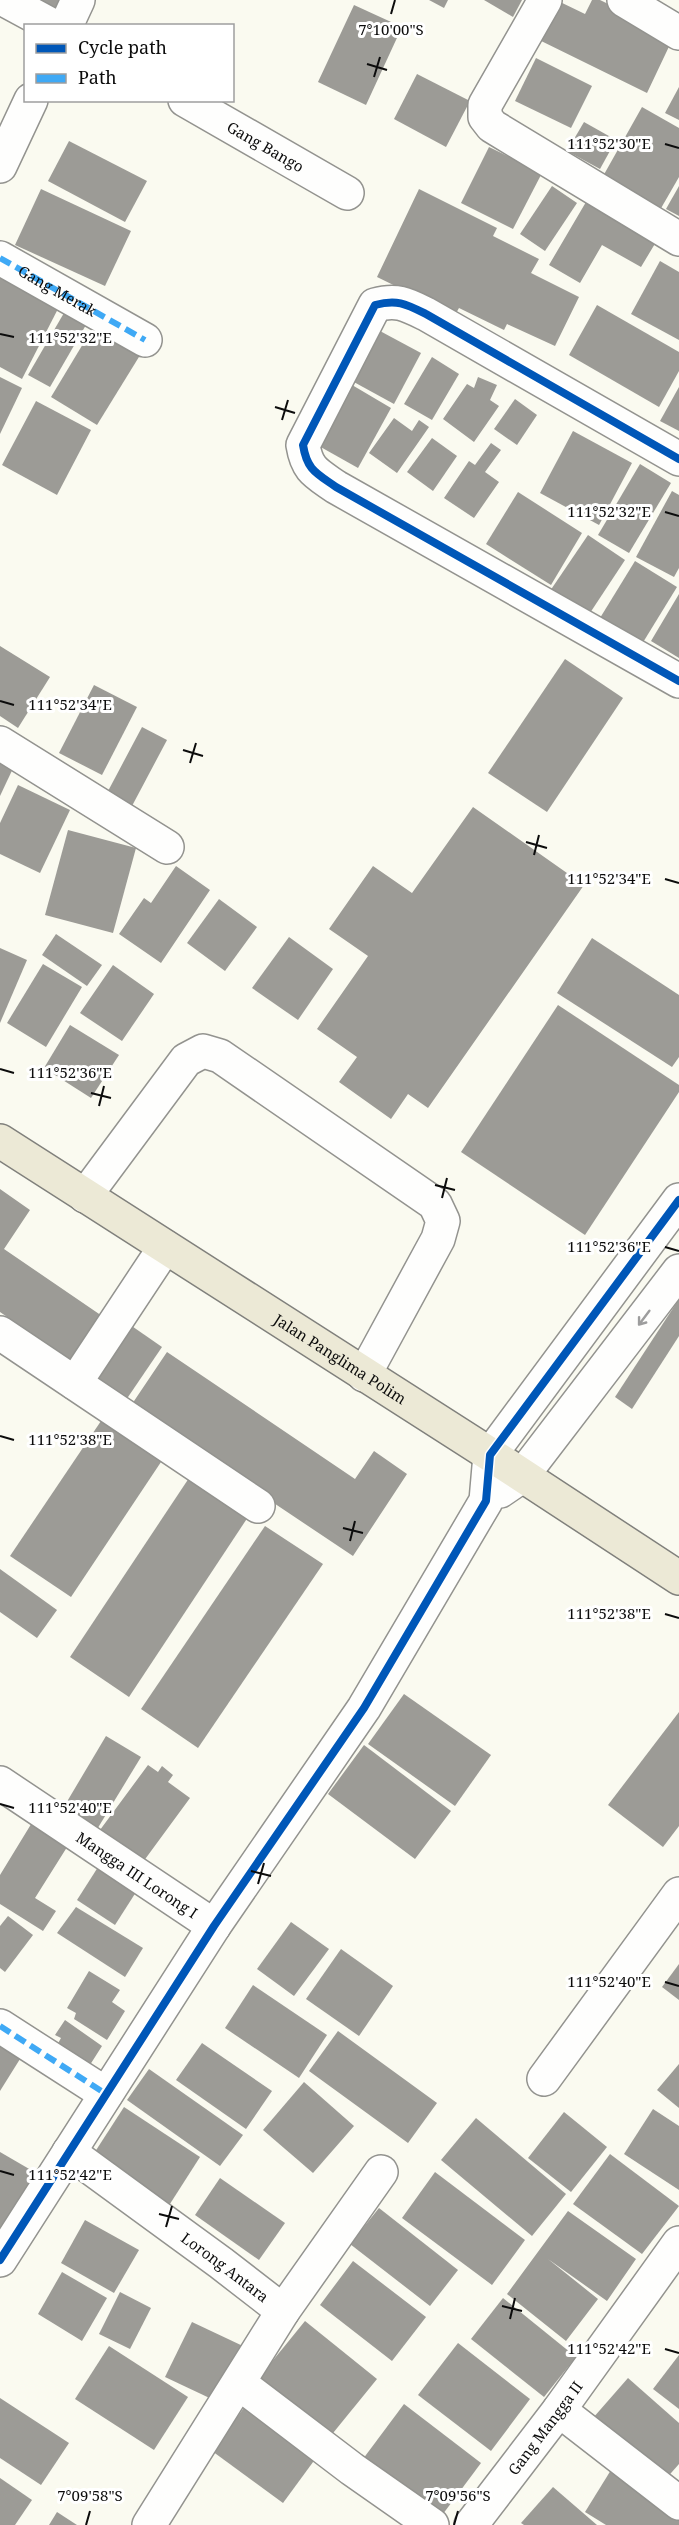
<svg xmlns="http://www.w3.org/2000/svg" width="679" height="2525" viewBox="0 0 679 2525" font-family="'Noto Serif',serif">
<rect width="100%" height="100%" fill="#fafaf0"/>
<g fill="#9c9b96">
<path d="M30 0H59L56 9Z"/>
<path d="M429 0H448L444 8Z"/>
<path d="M484 0H522L513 17Z"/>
<path d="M556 0 585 14 592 0H600L674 36 647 93 531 36Z"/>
<path d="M354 5 402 27 366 105 318 82Z"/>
<path d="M536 58 592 86 571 128 515 101Z"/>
<path d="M417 74 470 101 446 147 394 119Z"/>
<path d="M679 87V120L665 113Z"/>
<path d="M642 107 679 128V177L660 210 602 178Z"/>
<path d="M584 122 616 140 600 169 567 151Z"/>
<path d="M69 141 147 181 125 222 48 181Z"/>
<path d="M489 147 542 173 513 229 461 203Z"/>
<path d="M552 186 577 203 545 251 520 234Z"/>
<path d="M679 186V216L666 209Z"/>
<path d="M41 189 131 231 105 286 15 245Z"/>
<path d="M419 189 497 228 493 236 539 259 531 273 579 297 555 346 507 324 504 330 459 308 455 315 377 277Z"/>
<path d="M586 202 656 242 641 267 602 245 580 283 549 265Z"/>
<path d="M660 261 679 272V340L631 314Z"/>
<path d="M0 275 62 301 22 379 0 367Z"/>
<path d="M597 305 679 352V371L659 407 569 355Z"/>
<path d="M68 306 90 318 50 387 28 375Z"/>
<path d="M95 324 142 352 97 425 51 397Z"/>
<path d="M380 331 421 353 394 404 352 381Z"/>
<path d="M432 357 459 374 432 420 404 404Z"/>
<path d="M0 377 22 388 0 434Z"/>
<path d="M478 377 497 385 490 400 499 406 474 442 443 419 467 384 474 388Z"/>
<path d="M347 382 391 408 358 468 310 441Z"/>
<path d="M679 387V431L660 421Z"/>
<path d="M515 399 537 415 517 445 494 429Z"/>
<path d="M36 401 91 430 57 495 2 465Z"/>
<path d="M394 418 412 431 419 420 429 427 397 473 369 453Z"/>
<path d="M573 431 632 463 599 525 540 493Z"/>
<path d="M432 438 457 456 433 491 407 472Z"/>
<path d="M491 443 501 450 485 472 499 482 474 518 444 498 469 461 475 465Z"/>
<path d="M640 464 671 483 629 553 598 535Z"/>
<path d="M672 491 679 495V568L674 577 636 557Z"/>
<path d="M518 492 582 533 551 585 486 544Z"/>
<path d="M588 535 625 560 588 616 550 591Z"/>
<path d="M635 561 677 587 642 644 600 618Z"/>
<path d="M679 594V658L651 641Z"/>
<path d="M0 646 50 677 18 728 0 716Z"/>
<path d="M565 659 623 698 547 812 488 773Z"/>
<path d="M94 685 137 707 102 775 59 753Z"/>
<path d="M142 727 167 740 132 806 107 793Z"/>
<path d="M0 755 16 762 0 796Z"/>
<path d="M18 785 70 810 40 873 0 854V823Z"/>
<path d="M473 807 584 885 428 1108 408 1094 391 1119 339 1082 357 1057 317 1029 368 956 329 929 373 866 412 893Z"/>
<path d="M68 830 136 848 113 933 45 915Z"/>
<path d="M176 866 210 890 161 963 119 934 144 898 151 903Z"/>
<path d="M219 899 257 927 225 971 187 943Z"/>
<path d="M56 934 102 965 87 986 42 955Z"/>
<path d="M289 937 333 969 298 1020 252 988Z"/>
<path d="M592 938 679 995V1057L672 1067 557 993Z"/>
<path d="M0 948 27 960 0 1023Z"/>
<path d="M43 964 82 987 46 1047 7 1023Z"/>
<path d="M113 965 154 994 122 1041 80 1013Z"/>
<path d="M558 1005 679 1085V1092L585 1235 461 1152Z"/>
<path d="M70 1025 119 1055 91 1098 44 1068Z"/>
<path d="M0 1189 30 1210 4 1249 105 1318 74 1363 0 1312Z"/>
<path d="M679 1299V1336L632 1409 615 1397Z"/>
<path d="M126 1322 162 1347 126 1400 90 1375Z"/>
<path d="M167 1352 355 1479 374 1451 407 1474 353 1556 130 1407Z"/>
<path d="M103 1418 163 1459 71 1597 10 1556Z"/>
<path d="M191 1475 250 1514 129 1697 70 1657Z"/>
<path d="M265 1526 323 1564 198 1748 141 1709Z"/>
<path d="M0 1569 57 1610 37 1638 0 1612Z"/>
<path d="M404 1694 491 1755 455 1806 368 1744Z"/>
<path d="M679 1712V1826L663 1847 608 1805Z"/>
<path d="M106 1736 141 1757 96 1831 62 1810Z"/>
<path d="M364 1745 451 1811 415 1859 328 1794Z"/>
<path d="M148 1765 158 1772 162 1766 173 1775 168 1782 190 1798 143 1862 100 1830Z"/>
<path d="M33 1821 69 1844 35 1898 56 1911 43 1931 0 1904V1875Z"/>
<path d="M100 1864 138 1889 115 1925 77 1900Z"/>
<path d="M76 1907 143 1948 125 1977 57 1933Z"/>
<path d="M8 1916 33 1935 5 1972 0 1968V1926Z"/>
<path d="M291 1922 329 1949 294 1996 257 1969Z"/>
<path d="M341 1949 393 1986 359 2036 306 1999Z"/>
<path d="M679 1964V2000L662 1987Z"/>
<path d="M89 1971 120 1990 112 2002 125 2011 107 2040 74 2019 76 2013 67 2008Z"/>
<path d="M253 1985 327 2035 299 2078 225 2028Z"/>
<path d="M65 2020 102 2046 88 2068 56 2047 61 2038 55 2035Z"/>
<path d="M338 2031 437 2103 408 2143 309 2071Z"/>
<path d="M0 2036 25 2051 0 2091Z"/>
<path d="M202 2043 272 2091 246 2129 176 2080Z"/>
<path d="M679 2064V2108L657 2090Z"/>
<path d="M149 2069 243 2135 220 2166 127 2100Z"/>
<path d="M304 2082 354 2126 313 2173 263 2130Z"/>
<path d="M124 2107 200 2157 168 2207 91 2158Z"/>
<path d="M653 2109 679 2126V2190L624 2154Z"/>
<path d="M564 2112 607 2147 571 2192 528 2158Z"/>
<path d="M476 2118 566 2194 532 2236 441 2160Z"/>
<path d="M0 2152 43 2177 0 2233Z"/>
<path d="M610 2154 679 2206 642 2254 573 2204Z"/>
<path d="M435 2172 525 2240 492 2285 402 2218Z"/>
<path d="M220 2178 285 2223 259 2260 195 2215Z"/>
<path d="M379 2208 458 2270 430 2306 350 2244Z"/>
<path d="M568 2211 636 2259 607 2301 548 2259 598 2299 566 2341 507 2294Z"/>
<path d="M85 2220 139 2250 114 2293 61 2263Z"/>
<path d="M353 2261 426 2317 392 2361 320 2305Z"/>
<path d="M62 2272 107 2298 82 2341 38 2314Z"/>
<path d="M120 2292 151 2308 130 2349 99 2334Z"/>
<path d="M503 2298 576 2357 544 2397 471 2339Z"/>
<path d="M305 2321 377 2379 329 2438 257 2380Z"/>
<path d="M192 2322 245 2347 218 2402 165 2377Z"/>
<path d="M458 2343 530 2399 491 2451 418 2395Z"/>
<path d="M109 2346 188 2397 154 2450 75 2399Z"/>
<path d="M679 2355V2409L653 2389Z"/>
<path d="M628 2378 679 2423V2464L664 2481 593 2418Z"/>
<path d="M0 2398 69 2443 41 2485 0 2458Z"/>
<path d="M404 2404 481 2463 437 2522 360 2463Z"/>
<path d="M246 2405 316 2458 283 2503 212 2451Z"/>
<path d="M611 2470 679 2513V2525H606L585 2512Z"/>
<path d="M0 2478 32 2500 15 2525H0Z"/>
<path d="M553 2487 597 2525H524L521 2523Z"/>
<path d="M57 2512 77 2525H49Z"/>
</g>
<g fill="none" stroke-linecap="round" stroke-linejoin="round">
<g stroke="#93938f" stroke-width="36">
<g id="minor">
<path d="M5 0 53 26"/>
<path d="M545 0 485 105V117L492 126 679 239"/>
<path d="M624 0 679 33"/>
<path d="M66 26 78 0"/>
<path id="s1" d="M185 100 347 193"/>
<path d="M0 166 31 100"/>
<path id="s2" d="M0 258 145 340"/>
<path d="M679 459 426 314C406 304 397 299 375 305L303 445C307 470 316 473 336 487L679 681"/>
<path d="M0 743 167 847"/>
<path d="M85 1196 186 1060 203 1051 220 1056 435 1204 443 1221 438 1239 364 1375"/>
<path d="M0 1333 258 1506"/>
<path d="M75 1383 165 1247"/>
<path d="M500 1491 522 1476 679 1271"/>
<path id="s3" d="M0 1783 214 1926"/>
<path d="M0 2026 106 2094"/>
<path d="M544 2079 679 1894"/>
<path id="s4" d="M69 2152 221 2263 283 2311"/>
<path d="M0 2260 214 1926 364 1708 486 1501 490 1455 679 1200"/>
<path d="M239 2383 352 2469 432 2525"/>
<path d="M559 2410 679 2503"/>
<path d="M149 2525 283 2311 381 2172"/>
<path id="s5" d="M471 2525 559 2410 679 2243"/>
</g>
</g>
<g stroke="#80807c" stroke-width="36">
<g id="major">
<path id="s6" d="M0 1141 505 1464 679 1578"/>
</g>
</g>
<use href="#minor" stroke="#fefefd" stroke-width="33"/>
<use href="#major" stroke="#ece9d6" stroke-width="33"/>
<g stroke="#3fa9f5" stroke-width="6" stroke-dasharray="12 6" stroke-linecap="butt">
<path d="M0 258 145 340"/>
<path d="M0 2026 106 2094"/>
</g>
<g stroke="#fff" stroke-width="11">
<g id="cycleway">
<path d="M679 459 426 314C406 304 397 299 375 305L303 445C307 470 316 473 336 487L679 681"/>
<path d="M0 2260 214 1926 364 1708 486 1501 490 1455 679 1200"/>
</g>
</g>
<use href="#cycleway" stroke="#0057b8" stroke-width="8"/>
</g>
<defs><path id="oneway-shaft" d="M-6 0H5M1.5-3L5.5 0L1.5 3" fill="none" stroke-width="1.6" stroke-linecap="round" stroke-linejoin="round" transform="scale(1.5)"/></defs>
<use stroke="#9d9d9d" href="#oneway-shaft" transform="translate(644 1318) rotate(127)"/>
<path fill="none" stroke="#0c0c0c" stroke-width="2" d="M391 14 395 0M367 64 387 70M374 77 380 57M665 144 679 148M0 334 14 337M275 407 295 413M282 420 288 400M665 512 679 516M0 701 14 705M183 750 203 756M190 763 196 743M526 842 547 848M534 855 539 835M665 879 679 883M0 1069 14 1073M91 1093 111 1098M99 1106 104 1086M435 1185 455 1190M442 1198 447 1178M665 1247 679 1251M0 1436 14 1440M343 1528 363 1533M350 1541 355 1521M665 1614 679 1618M0 1804 14 1808M251 1871 271 1876M258 1884 264 1863M665 1982 679 1986M0 2171 14 2175M159 2214 179 2219M166 2227 172 2206M502 2306 522 2311M510 2319 515 2298M665 2349 679 2353M86 2525 90 2511M454 2525 458 2511"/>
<g text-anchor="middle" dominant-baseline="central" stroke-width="6" stroke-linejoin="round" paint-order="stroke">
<g font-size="15" fill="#0c0c0c" stroke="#fff">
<text stroke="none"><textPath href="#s1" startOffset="93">Gang Bango</textPath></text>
<text stroke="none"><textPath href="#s2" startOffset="66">Gang Merak</textPath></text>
<text stroke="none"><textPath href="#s6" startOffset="404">Jalan Panglima Polim</textPath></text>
<text stroke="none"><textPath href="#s3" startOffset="165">Mangga III Lorong I</textPath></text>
<text stroke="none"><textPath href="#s4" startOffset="194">Lorong Antara</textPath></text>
<text stroke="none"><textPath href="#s5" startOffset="122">Gang Mangga II</textPath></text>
</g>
</g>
<g font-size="15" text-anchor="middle" fill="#0c0c0c" stroke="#fff" stroke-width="6" stroke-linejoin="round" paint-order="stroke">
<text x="391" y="35">7°10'00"S</text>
<text x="609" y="149">111°52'30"E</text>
<text x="70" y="343">111°52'32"E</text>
<text x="609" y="517">111°52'32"E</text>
<text x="70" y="710">111°52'34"E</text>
<text x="609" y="884">111°52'34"E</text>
<text x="70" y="1078">111°52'36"E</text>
<text x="609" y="1252">111°52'36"E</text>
<text x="70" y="1445">111°52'38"E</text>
<text x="609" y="1619">111°52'38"E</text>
<text x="70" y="1813">111°52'40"E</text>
<text x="609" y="1987">111°52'40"E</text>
<text x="70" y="2180">111°52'42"E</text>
<text x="609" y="2354">111°52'42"E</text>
<text x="90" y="2501">7°09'58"S</text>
<text x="458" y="2501">7°09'56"S</text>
</g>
<rect x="24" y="24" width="210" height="78" fill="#ffffff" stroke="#9e9e9e" stroke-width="1.5"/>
<rect x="36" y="44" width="30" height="9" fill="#0057b8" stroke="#9e9e9e" stroke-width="1.5"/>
<text x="78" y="54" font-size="18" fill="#0c0c0c">Cycle path</text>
<rect x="36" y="74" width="30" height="9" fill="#3fa9f5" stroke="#9e9e9e" stroke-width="1.5"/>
<text x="78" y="84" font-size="18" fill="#0c0c0c">Path</text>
</svg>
